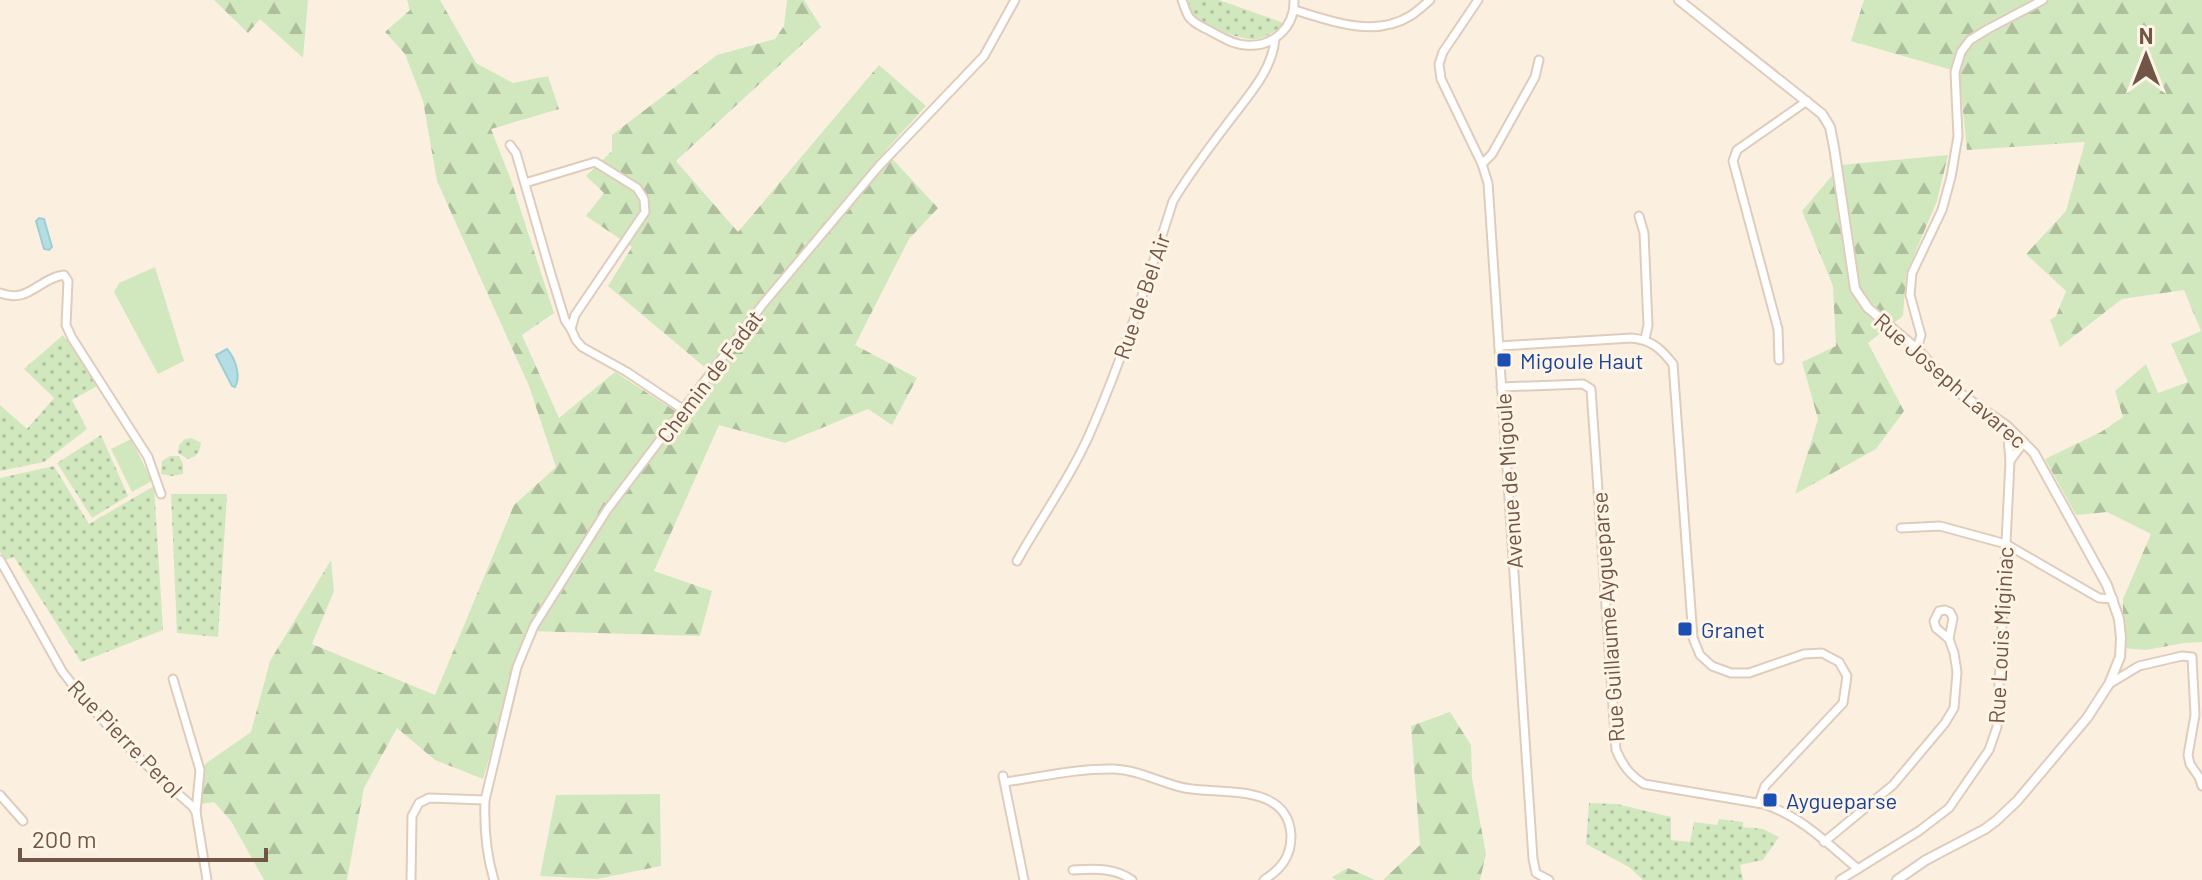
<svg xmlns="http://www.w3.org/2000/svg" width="2202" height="880" viewBox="0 0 2202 880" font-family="Barlow,sans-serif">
<defs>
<pattern id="grass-dots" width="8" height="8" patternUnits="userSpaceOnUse" patternTransform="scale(2)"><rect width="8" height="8" fill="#d1e8bf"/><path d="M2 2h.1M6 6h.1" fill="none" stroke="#aebf9d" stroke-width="1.8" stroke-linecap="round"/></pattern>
<pattern id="forest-firs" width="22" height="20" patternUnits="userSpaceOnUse" patternTransform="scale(2)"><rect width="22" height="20" fill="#d1e8bf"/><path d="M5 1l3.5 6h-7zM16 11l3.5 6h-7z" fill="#aebf9d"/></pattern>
</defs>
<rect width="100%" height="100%" fill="#fbf0e0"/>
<g fill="url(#grass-dots)">
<path d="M1188 0H1219L1284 23C1276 31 1269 36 1257 39 1243 41 1206 27 1196 18 1191 13 1190 6 1188 0Z"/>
<path d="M63 335 99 385 72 400 87 429 44 462 0 471V405L27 429 54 398 24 369Z"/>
<path d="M101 435 128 496 92 518 57 463Z"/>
<path d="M192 438 201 443C200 451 197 457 188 459L178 453 179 445 185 439Z"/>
<path d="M170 456H179L183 464V474L171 476 161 474 162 461Z"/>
<path d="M54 466 89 524 154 486 163 630 81 662 14 557 5 560 0 552V478Z"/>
<path d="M171 494H227L218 637 177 633Z"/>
<path d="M1589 803 1617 804 1671 817V840L1690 842 1694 822 1717 825 1719 819 1743 822V827L1763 829 1779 837 1763 860 1740 865 1743 880H1643L1629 867 1586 844Z"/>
</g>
<g fill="url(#forest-firs)">
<path d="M214 0H308L303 58 260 19 248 33Z"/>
<path d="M407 0H440L476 63 513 83 548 76 559 109 491 129 511 180 554 313 522 335 559 418 615 372 683 416 714 375 608 286 632 247 586 216 604 193 586 176 612 151V135L717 55 775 39 784 26 787 0H804L821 27 676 161 738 232 879 65 926 106 885 151 938 208 909 239 855 345 917 378 892 425 868 409 785 443 719 425 654 571 712 591 700 636 526 631 483 779 435 760 397 728 364 788 347 880H264L231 821 214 802 201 804 205 764 251 732 270 661 331 560 334 591 312 644 435 695 514 505 556 467 529 386 437 181 423 101 405 54 385 32 410 10Z"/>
<path d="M1864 0H2202V642L2184 643 2146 650 2122 648 2123 599 2151 534 2107 512 2076 515 2045 459 2101 432 2123 417 2115 391 2146 364 2158 393 2188 382 2171 344 2201 331 2184 290 2122 299 2060 347 2050 320 2056 316 2066 291 2026 254 2066 211 2085 142 1967 150 1959 72 1851 41Z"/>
<path d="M1948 155 1937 201 1906 274 1903 316 1868 343 1904 411 1876 449 1795 494 1818 419 1802 362 1836 346 1833 286 1802 211 1841 165Z"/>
<path d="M1450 712 1471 745 1472 778 1486 854 1480 880H1383L1420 845 1411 726Z"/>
<path d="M660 794 661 866 597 879 540 876 556 795Z"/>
<path d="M1348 868 1375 880H1336L1332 877Z"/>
</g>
<g fill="#d1e8bf">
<path d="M155 267 184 361 158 374 114 292 119 283Z"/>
<path d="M131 439 152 481 132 492 111 449Z"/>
</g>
<g fill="#b5dee4" stroke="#9cced5" stroke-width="2">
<path d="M39 218 44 219 52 247 49 250 44 249 36 221Z"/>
<path d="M227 349C236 359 241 377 235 387L232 386 216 355Z"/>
</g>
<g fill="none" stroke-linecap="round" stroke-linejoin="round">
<g stroke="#dfccbc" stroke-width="11">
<g id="minor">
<path d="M1182 0C1184 6 1186 12 1189 17 1194 24 1203 27 1210 31 1221 37 1233 44 1245 45 1273 48 1295 27 1294 0"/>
<path d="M1478 0 1443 52 1439 64 1441 79 1482 164 1488 183 1533 859 1536 873 1549 880"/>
<path d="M1295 10C1330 21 1375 38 1410 16 1417 12 1424 5 1430 0"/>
<path d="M510 145 516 153 550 271 565 320 571 329"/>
<path d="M1482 164 1492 154 1535 77 1539 60"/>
<path d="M525 183 595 162 637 188 644 199 645 212 575 315 571 329 576 340 582 347 627 372 684 410"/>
<path d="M1639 216 1644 233 1648 325 1645 339"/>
<path d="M0 293C29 304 39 278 64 275L68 281 66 325 72 338 148 457 161 494"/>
<path d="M1499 346 1632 338C1652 340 1661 349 1673 364L1693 638 1700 655 1712 666 1731 673H1749L1804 654 1822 653 1839 662 1847 676 1843 703 1765 786 1759 803"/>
<path d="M1917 349 1921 335 1910 295 1912 273 1942 210 1951 177 1958 136 1955 72 1961 52 1970 40 1988 29 2043 0"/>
<path d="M1779 360 1778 329 1733 161 1737 150 1807 101"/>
<path d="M1501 387 1583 384 1591 389 1616 750C1623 766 1630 775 1644 784L1763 804C1800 815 1829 845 1858 869"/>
<path d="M2010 461 2024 442"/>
<path d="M1901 528 1940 526 2006 544 2099 598 2113 599"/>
<path d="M0 560 62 671C97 718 147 768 192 806L196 812 207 880"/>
<path d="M1017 561C1041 518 1070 478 1090 433 1123 358 1148 279 1173 201 1189 174 1208 149 1227 124 1246 98 1272 72 1275 39"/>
<path d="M173 679 200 770 196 812"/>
<path d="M2109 684 2139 666 2182 656 2192 657 2195 715 2188 755 2190 764 2199 777 2202 786"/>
<path d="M1003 776 1024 880"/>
<path d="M1005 782C1041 777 1078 768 1114 769 1139 770 1161 783 1185 788 1219 795 1289 782 1291 836 1291 857 1281 869 1264 880"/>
<path d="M0 795 23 821"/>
<path d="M1824 842 1893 785 1945 723 1954 708 1957 672 1954 653 1949 639 1953 618 1950 612 1945 610 1939 611 1934 621 1936 628 1949 639"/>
<path d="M1073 870C1094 869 1114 867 1132 880"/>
<path d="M411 880 412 816 419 803 429 798 485 800"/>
<path d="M494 880C486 854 484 828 485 800L517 667 534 626 607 510 763 304 879 166 984 56 1015 0"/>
<path d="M1840 880 1919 831 1949 808 1989 750 1997 727 2010 461 2007 426"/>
</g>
</g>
<g stroke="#dfccbc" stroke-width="12">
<path id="tertiary" d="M1679 0 1822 114 1830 127 1834 147 1855 289 1868 308 1917 349 1948 383 1965 397 2007 426 2034 453 2107 585 2119 619 2121 638 2120 657 2109 684 2087 718 2017 801 1997 820 1985 829 1926 860 1897 880"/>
</g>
<use href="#minor" stroke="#fff" stroke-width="7"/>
<use href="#tertiary" stroke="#fff" stroke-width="8"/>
</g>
<g fill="#1a4fb4" stroke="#fff4e5" stroke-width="3">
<rect x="1496" y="352" width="16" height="16" rx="4"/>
<rect x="1677" y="621" width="16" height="16" rx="4"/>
<rect x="1762" y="792" width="16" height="16" rx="4"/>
</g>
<g text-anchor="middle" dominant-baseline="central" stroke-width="6" stroke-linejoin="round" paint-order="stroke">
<g font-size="22" fill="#715648" stroke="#fff4e5">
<text transform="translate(1141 296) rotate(-71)">Rue de Bel Air</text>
<text transform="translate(709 376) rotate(-53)">Chemin de Fadat</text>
<text transform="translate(1951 380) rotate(41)">Rue Joseph Lavarec</text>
<text transform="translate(1508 481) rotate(-94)">Avenue de Migoule</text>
<text transform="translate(1607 617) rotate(-94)">Rue Guillaume Aygueparse</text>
<text transform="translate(2000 635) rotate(-87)">Rue Louis Miginiac</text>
<text transform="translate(126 738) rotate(46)">Rue Pierre Perol</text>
</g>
<g font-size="22" fill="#164399" stroke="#fff4e5" text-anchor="start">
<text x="1520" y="360">Migoule Haut</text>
<text x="1701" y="629">Granet</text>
<text x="1786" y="800">Aygueparse</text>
</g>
</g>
<g transform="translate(2146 56)" stroke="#fff4e5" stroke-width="6" paint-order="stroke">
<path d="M0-6L14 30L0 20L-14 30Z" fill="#715648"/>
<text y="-12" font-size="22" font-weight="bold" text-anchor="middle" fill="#715648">N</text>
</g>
<path d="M20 848v12h246v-12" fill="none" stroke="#715648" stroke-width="4"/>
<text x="32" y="848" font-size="24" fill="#715648" stroke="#fff4e5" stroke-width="6" paint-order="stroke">200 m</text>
</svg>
